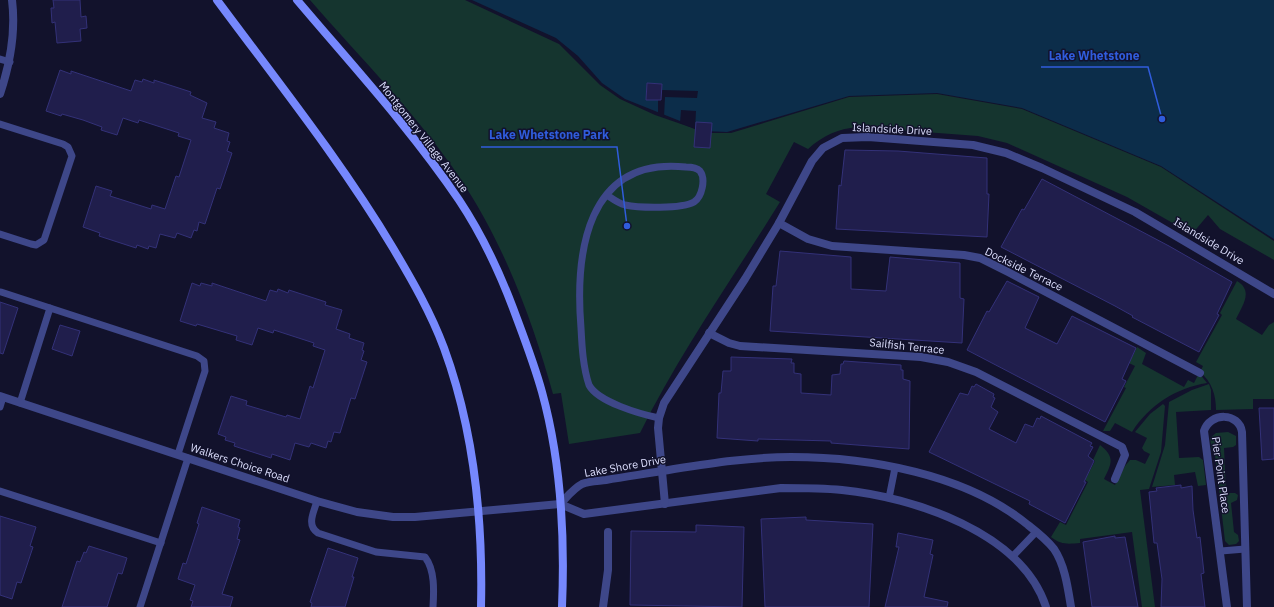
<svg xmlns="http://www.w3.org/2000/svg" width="1274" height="607" viewBox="0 0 1274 607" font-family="'IBM Plex Sans',sans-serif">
<rect width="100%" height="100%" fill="#12122c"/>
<g fill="#15352f">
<path d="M310 0H465L559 44 600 85 620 99 655 115 707 133H731L849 97 937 94 1022 109 1161 167 1274 241V260L1220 229 1208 215 1192 234 1127 197 1007 143 978 136 858 127C837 129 824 135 808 149L794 142 766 194 780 202C733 278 680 352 640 433L569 444 561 393 553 394C532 319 504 244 460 178 417 114 361 59 310 0Z"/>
<path d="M1237 281C1254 291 1242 306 1236 319L1262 335 1269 325 1274 322V399H1253V409L1216 410C1216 395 1212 382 1200 372L1203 366 1196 362 1222 315 1220 313Z"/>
<path d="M1137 347 1146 353 1142 364 1184 387 1188 380 1194 383 1199 373 1207 383C1176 388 1149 405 1132 432L1115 423 1110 431H1103L1126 388 1124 387 1135 366 1129 363Z"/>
<path d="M1209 384 1211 390V410L1176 412 1179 458 1199 457 1203 460 1206 485 1198 486 1195 472 1174 475 1175 485 1152 487 1165 445 1169 402 1192 390Z"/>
<path d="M1163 404 1165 406 1161 452 1149 489 1140 490 1155 607H1142L1132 532 1080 539V543C1068 544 1061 545 1051 537L1060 522 1066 525 1088 482 1085 480 1095 461 1093 460 1100 445C1115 457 1112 463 1104 479L1115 485 1125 466 1130 460H1136L1145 464 1150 454 1144 451 1142 448 1147 438 1135 432 1150 414Z"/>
<path d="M1228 432 1236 436V445L1233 447 1224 448 1226 493H1235L1238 495 1237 500 1231 503 1234 532 1238 535 1239 541 1236 544 1229 545 1225 541 1215 455 1212 451 1210 438 1216 433Z"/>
</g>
<path fill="#0c2d4a" d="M472 0H1274V239L1161 166 1022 108 937 93 849 96 727 132 705 131 625 99 602 83 578 56 556 38Z"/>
<g fill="#12122c">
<path d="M647 83 662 84V90L698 91 697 98 665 97 664 117 658 115V100L646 99Z"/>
<path d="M681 110 696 111 695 129 680 123Z"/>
</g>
<g fill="#201e4c" stroke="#333178">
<path d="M53 0H80L81 17 86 16 87 28 80 29 81 41 57 43 55 22 52 23 51 8H54Z"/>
<path d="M60 70 71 74V71L131 91 135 80 142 82 143 79 154 83V80L191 92 190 95 207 103 202 118 216 122 214 128 229 133 227 141 230 142 227 151 232 153 220 189 217 188 205 224 199 222 197 231 194 230 191 238 177 233 175 238 160 234 156 248 149 246 148 249 137 245 136 248 99 236 100 233 83 227 96 186 112 191 110 196 151 209 152 205 165 209 176 176 179 177 191 140 178 136 179 133 139 120 138 123 123 118 117 135 101 130 102 127 83 120 62 114 61 116 46 111Z"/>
<path d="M647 83 662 84 661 100H646Z"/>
<path d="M696 122 712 123 710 148 694 147Z"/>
<path d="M845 150 898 151 987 158V194H989L987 237 836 229 839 185 841 186Z"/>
<path d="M1042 179 1169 246 1232 282 1217 314 1219 315 1199 352 1132 317 1133 316 1115 306 1001 247 1022 209 1024 210Z"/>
<path d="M780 251 851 257V289L886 291 890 257 960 263V298L964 299 962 343 770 331 773 286H776Z"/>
<path d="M1007 281 1039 297 1025 328 1057 344 1072 316 1136 348 1122 379 1126 381 1105 422 967 350 987 311 989 312Z"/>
<path d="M192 283 200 286 201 283 212 286V283L266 301 270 290 277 292 278 289 288 293 289 290 326 302 325 305 342 310 336 329 350 334 349 338 364 343 362 350 364 351 361 360 367 362 355 399 351 398 340 433 334 432 331 442 328 441 326 448 311 443 309 447 295 443 290 460 272 454 271 458 234 446 235 443 225 440 226 437 218 434 231 396 247 401 246 405 286 417 287 415 300 419 310 386 313 388 325 350 313 346 314 343 274 330 273 333 258 328 252 345 236 340 237 336 197 324 196 326 180 321Z"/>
<path d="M0 302 18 308 3 354 0 353Z"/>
<path d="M60 325 80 331 72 356 52 349Z"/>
<path d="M731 357 792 359 791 363H794V373L801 374V393L831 395 832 375 840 374 841 364H843L844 361 901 365V370H903V379L910 381 909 449 831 443V441L758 439V441L717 438 719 393H721L723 371H731Z"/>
<path d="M976 384 994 394 993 397 995 398 991 407 998 412 989 429 1016 443 1025 424 1033 427 1037 418 1040 419 1041 416 1092 443 1090 446 1093 447 1088 456 1094 461 1084 482H1086L1065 523 1029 504 1030 501 929 452 960 393 968 395 972 386 974 387Z"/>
<path d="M1259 408H1274V459L1262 460Z"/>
<path d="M1181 485V488L1192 486 1193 510 1197 538 1200 537 1204 573 1201 574 1205 607H1161L1162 579 1157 543H1154L1149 492 1157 491 1156 488Z"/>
<path d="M202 507 240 520 238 527 240 528 237 539 240 540 222 594 233 597 230 607H191L193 601 190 600 195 585 178 579 183 563 186 564 199 524 197 523Z"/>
<path d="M0 516 36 527 30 546 33 547 21 583 17 582 12 599 0 595Z"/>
<path d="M806 517V520L873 524 869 607H765L761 519Z"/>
<path d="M696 525 744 527 742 607 630 605 631 531 696 532Z"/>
<path d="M898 533 933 540 930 554 933 555 924 597 948 602 947 607H885L899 547H896Z"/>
<path d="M1115 536V538L1125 537 1138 607H1092L1083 542Z"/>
<path d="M89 546 127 558 122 574 118 573 107 607H62L77 561 80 562 84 552 86 553Z"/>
<path d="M328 548 358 558 352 577H354L345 607H311L312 603 310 602Z"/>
</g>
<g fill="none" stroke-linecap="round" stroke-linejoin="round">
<g stroke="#3e4789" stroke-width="7">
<path d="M0 59 10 62"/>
<path d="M0 124 63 144 68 147 72 156 44 240 36 245 31 244 0 234"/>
<path d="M607 195C613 199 618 203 625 205 639 208 682 209 694 202 702 197 706 179 700 171 696 167 690 167 686 167 586 156 575 254 581 328 582 347 583 367 589 385 598 402 640 414 659 418"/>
<path d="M1 292 50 308"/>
<path d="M20 403 50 308 197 356 204 361 205 371 178 454"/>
<path d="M0 407 3 397"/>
<path d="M0 491 161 543"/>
<path d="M889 498 895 468"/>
<path d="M317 501C314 512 306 525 318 533L376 552 425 557C435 570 434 591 433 607"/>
<path d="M1221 551 1245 549"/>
<path d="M1013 556 1036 532"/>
<path d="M140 607 188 458"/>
</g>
<g stroke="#3e4789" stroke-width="8">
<path d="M0 94C10 64 16 32 12 0"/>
<path d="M779 223 808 239 832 246 964 255 980 258 1008 272 1200 373"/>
<path d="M709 333 729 343 740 346 921 357 948 362 976 372 1122 447 1125 455 1115 479"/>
<path d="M0 396 317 501 357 512 393 517H415L560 504 584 514 781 488C802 488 822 488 842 490 912 497 1022 532 1046 607"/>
<path d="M560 504C566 498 574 488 582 484 589 481 599 481 606 480 629 476 652 473 674 469 713 463 752 457 791 457 869 457 966 474 1028 525 1037 532 1047 540 1054 549 1065 565 1068 589 1071 607"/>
<path d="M665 504 658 428 659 418 664 403 745 279 779 223 812 161 823 148 842 138 868 137 973 145 1006 153 1042 168 1135 212 1274 294"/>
<path d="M603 607 608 570V532"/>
<path d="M1227 607 1204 431C1210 412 1239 412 1242 432L1247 607"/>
</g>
<g stroke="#7688fd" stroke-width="8">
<path d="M217 0C277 81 341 161 393 248 412 280 431 313 444 348 474 430 483 521 481 607"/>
<path d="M297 0C352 65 411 129 459 200 481 233 499 271 513 308 523 335 534 363 542 392 561 461 565 536 562 607"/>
</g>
</g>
<g text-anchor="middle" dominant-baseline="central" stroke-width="3" stroke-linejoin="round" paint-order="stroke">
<g font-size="11" fill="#dddffe" stroke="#12122c">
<text transform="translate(892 129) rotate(3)">Islandside Drive</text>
<text transform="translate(424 137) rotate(52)">Montgomery Village Avenue</text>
<text transform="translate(1209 241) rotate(31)">Islandside Drive</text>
<text transform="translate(1024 269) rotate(26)">Dockside Terrace</text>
<text transform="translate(907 346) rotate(6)">Sailfish Terrace</text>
<text transform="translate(240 463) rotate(18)">Walkers Choice Road</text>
<text transform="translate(625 466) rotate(-10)">Lake Shore Drive</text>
<text transform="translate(1221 475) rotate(82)">Pier Point Place</text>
</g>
</g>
<path fill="none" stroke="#305cdc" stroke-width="1.5" d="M1162 119L1148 67H1041M627 226L617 147H481"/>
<g fill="#305cdc" stroke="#12122c" stroke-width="1.5">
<circle cx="1162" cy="119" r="4"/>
<circle cx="627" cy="226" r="4"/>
</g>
<g font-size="12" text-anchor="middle" font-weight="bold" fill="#305cdc" stroke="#12122c" stroke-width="3" stroke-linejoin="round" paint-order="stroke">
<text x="1094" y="60">Lake Whetstone</text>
<text x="549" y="139">Lake Whetstone Park</text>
</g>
</svg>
